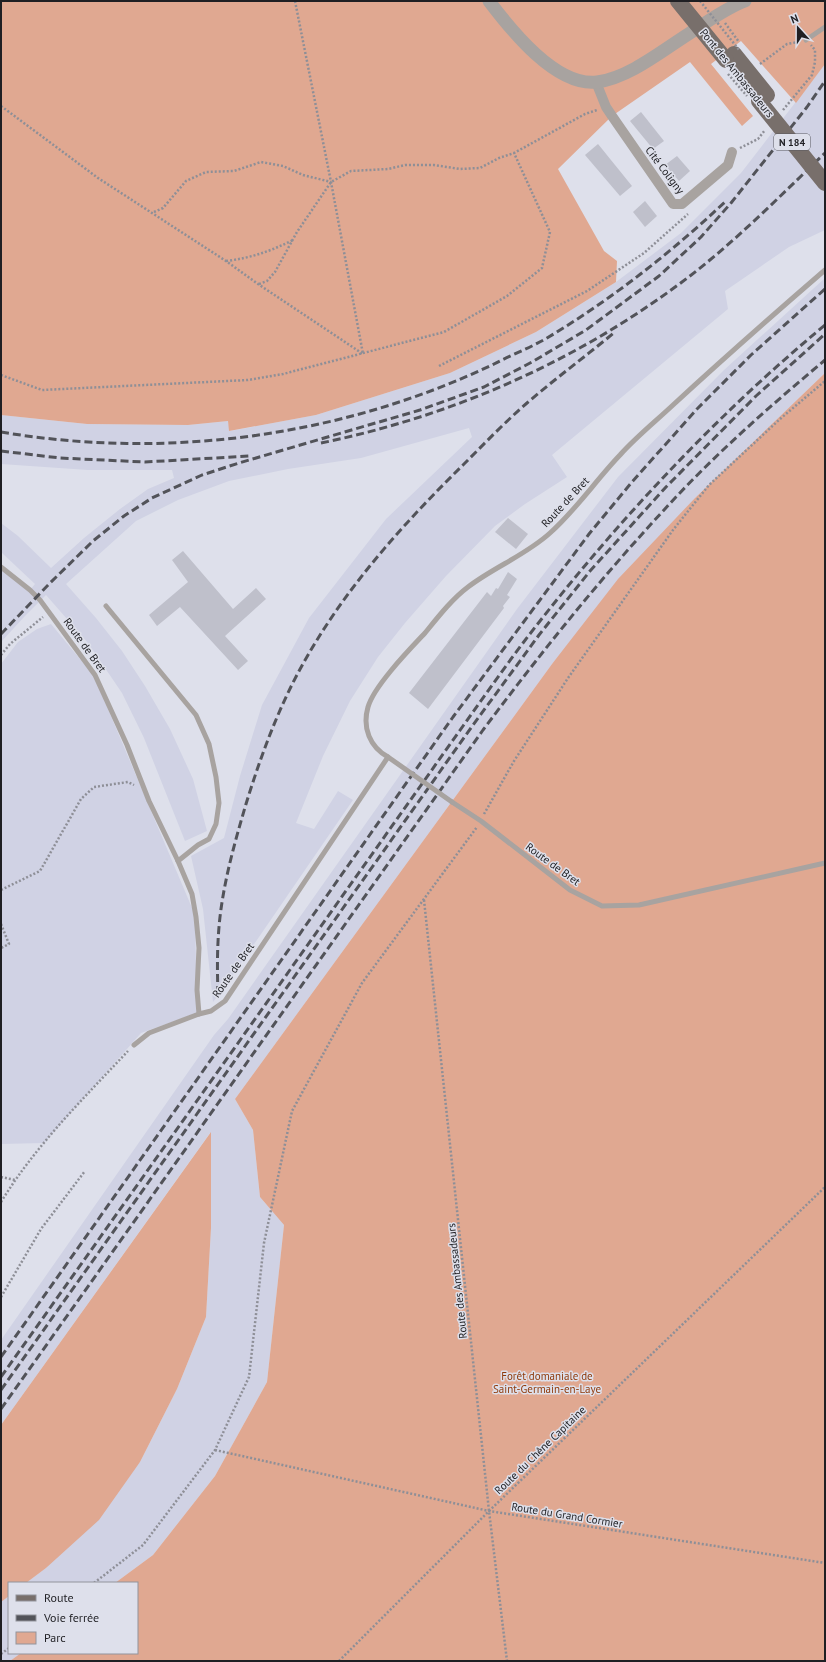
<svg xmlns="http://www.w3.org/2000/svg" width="826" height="1662" viewBox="0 0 826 1662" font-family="'PT Sans',sans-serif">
<rect width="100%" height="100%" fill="#dee0eb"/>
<g fill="#d0d2e4">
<path d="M825 64V230L789 247 725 291 728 309 552 455 567 477 525 504 495 526 446 576 405 623 378 657 350 701 323 756 296 823 314 829 338 791 353 800 224 988 213 1002 203 909 191 856 224 838 240 776 262 705 309 618 386 519 472 437 469 428 361 458 288 469 229 481 178 500 136 521 66 584 96 618 122 651 145 686 170 729 193 779 207 831 185 841 144 738 122 693 88 643 46 595 25 616 1 642V567L30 590 35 584 1 552V523L18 536 51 568 84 538 120 509 148 489 174 478 172 470H88L1 464V415L87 424 188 425 228 421 230 431 316 415 450 373 536 332 616 282 681 233 741 173Z"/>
<path d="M825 278V373L695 498 552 664 235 1099 253 1130 260 1197 284 1225 267 1382 215 1476 153 1555 115 1583H26L46 1568 140 1462 177 1389 206 1317 211 1228 210 1133 1 1425V1340L214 1035 228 1019 517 609 618 477 724 370Z"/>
<path d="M51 624 94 676 195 915 197 1013 141 1033 44 1143 1 1144V664L18 642 37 629Z"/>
<path d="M9 1596V1653H21L10 1661H1V1602Z"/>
</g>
<g fill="#e0a891">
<path d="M1 1H825V64L796 103 741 41 711 64 753 116 742 126 690 62 612 116 558 169 604 251 617 261 616 282 536 332 450 373 316 415 229 431 228 421 188 425 87 424 1 415Z"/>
<path d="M825 373V1661H10L21 1653H137V1583H115L153 1555 215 1476 267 1382 284 1225 260 1197 253 1130 235 1099 552 664 618 579 695 498Z"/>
<path d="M211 1132V1228L206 1317 177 1389 140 1462 99 1520 46 1568 26 1583H9V1596L1 1602V1425Z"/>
</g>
<g fill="#bfc0cb">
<path d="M641 112 664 141 653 149 630 121Z"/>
<path d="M598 144 632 186 620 196 585 155Z"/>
<path d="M677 156 690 171 679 181 665 165Z"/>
<path d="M645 201 657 216 645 227 633 212Z"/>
<path d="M508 518 528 534 516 549 495 532Z"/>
<path d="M183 551 233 609 256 588 266 599 225 636 248 661 238 670 180 607 157 626 149 615 188 582 172 560Z"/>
<path d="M508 572 517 579 507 595 510 597 503 606 504 608 428 709 409 693 487 592 491 596 496 588 498 589Z"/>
</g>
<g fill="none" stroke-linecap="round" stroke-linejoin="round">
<g stroke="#8e8f97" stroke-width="2.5" stroke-dasharray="2 2" stroke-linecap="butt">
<path d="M295 1 331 182 363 354"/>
<path d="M725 23 739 42"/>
<path d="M760 64 787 44 798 42"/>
<path d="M728 74 747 96"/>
<path d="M1 106 98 178 226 261 258 284 363 354"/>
<path d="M783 110 812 75 815 62V50L811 45"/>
<path d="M740 148 758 139 765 130"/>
<path d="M154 212 163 208 186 181 206 172 234 171 261 162 283 166 303 175 331 182"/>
<path d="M226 261C251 258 271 251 293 240"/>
<path d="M259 284 267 281 275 272 297 232 331 182 351 171 388 169 405 165H434L460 169 480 168 499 158 514 153 585 114 597 110"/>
<path d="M439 366 587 291 644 253 688 214"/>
<path d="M1 375 42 390 248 380 283 374 444 332 507 296 542 268 550 232 514 153"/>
<path d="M1 655 10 644 43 617"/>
<path d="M484 814 514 761 568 678 673 530 709 485 780 419 825 381"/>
<path d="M1 890 40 871 81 799 94 787 128 782 134 785"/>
<path d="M424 900 489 1511 507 1661"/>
<path d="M1 924 9 944 1 948"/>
<path d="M1 1177 15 1180"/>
<path d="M1 1202C36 1145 83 1099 128 1051"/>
<path d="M1 1297 41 1229 85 1171"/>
<path d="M215 1450 489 1511 825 1563"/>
<path d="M94 1583 143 1545 215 1450 249 1377 264 1243 292 1111 362 983 477 827"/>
<path d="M1 1654 9 1648"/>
<path d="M339 1661 489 1511 825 1187"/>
</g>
<g stroke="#a8a3a0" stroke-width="5">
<path d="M806 40 825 27"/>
<path d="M1 567 30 590 40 600 95 675 127 745 149 801 178 861 192 894 196 917 199 948 197 990 199 1014 211 1011 225 1001 388 757C370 747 362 728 368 707 374 686 409 650 425 633 438 617 452 599 468 587 494 567 526 555 550 533 576 510 596 480 620 455 636 437 656 421 673 405 723 359 774 314 825 270"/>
<path d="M106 606 196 715 209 744 216 777 219 803 216 824 209 839 198 845 178 861"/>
<path d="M452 802 481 821 570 890 602 906 639 905 825 863"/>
<path d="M134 1045 149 1033 199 1014"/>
</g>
<path stroke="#a8a3a0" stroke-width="10" d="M596 82 606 107 612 116 673 204H682L728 165 732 152"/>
<path stroke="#a8a3a0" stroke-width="13" d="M489 1C511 30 556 87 597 82 629 78 663 50 690 33 707 22 726 8 745 1"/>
<path stroke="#786f6b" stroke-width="16" d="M734 54 767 95"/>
<g stroke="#525359" stroke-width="3" stroke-dasharray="8 4" stroke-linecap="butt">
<path d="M1 432C167 460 341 437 494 364 511 355 530 348 547 338 612 299 672 252 727 200"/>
<path d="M321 443C452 416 575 362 682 282 733 244 779 197 825 153"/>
<path d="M1 451 60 458 145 462 250 456"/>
<path d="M1 634 49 584 93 541 124 516 152 498 202 475 239 463 420 410 484 387 532 362 586 330 659 276 701 237 731 203 807 107 825 81"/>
<path d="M218 994C217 966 217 938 221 909 226 873 236 838 246 804 262 752 281 701 308 655 349 584 405 522 463 465 484 444 505 422 527 403 556 378 586 356 615 332"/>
<path d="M1 1357 453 717 589 534 632 482 697 409 751 355 825 289"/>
<path d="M1 1377 463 726C488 691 513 655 540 621 624 514 720 412 825 325"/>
<path d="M1 1390 473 725 539 635 590 571 666 487 756 396 825 334"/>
<path d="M1 1409 483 730C540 654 599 580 664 510 713 456 769 407 825 360"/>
</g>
<path stroke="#8e8f97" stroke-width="2.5" stroke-dasharray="2 2" stroke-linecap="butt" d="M700 1 740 51"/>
<path stroke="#a8a3a0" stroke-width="5" d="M388 757 452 802"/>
<g stroke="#786f6b" stroke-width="16">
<path d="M678 1 726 60"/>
<path d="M759 101 825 183"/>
</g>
</g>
<g text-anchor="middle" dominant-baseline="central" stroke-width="3" stroke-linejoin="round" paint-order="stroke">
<rect fill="#dee0eb" stroke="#58595f" stroke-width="1" x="774" y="134" width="36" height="16" rx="3"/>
<g font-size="10" font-weight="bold" fill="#1f1f23">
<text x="792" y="142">N 184</text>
</g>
<g font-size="11" fill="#1f1f23" stroke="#dee0eb">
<text transform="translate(737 73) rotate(51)">Pont des Ambassadeurs</text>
<text transform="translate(665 170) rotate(53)">Cité Coligny</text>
<text transform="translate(565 502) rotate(-47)">Route de Bret</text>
<text transform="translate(85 645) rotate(54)">Route de Bret</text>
<text transform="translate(553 864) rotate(36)">Route de Bret</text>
<text transform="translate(233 970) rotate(-55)">Route de Bret</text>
<text transform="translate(457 1281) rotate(-96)">Route des Ambassadeurs</text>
<text transform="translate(540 1450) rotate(-44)">Route du Chêne Capitaine</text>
<text transform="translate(567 1515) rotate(9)">Route du Grand Cormier</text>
</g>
<g font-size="11" fill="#8f390a" stroke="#dee0eb">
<text x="547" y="1376">Forêt domaniale de<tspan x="547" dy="13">Saint-Germain-en-Laye</tspan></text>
</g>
</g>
<rect width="826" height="1662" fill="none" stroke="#1f1f23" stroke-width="4"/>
<rect x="8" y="1582" width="130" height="72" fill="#dee0eb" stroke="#92939b"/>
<rect x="16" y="1595" width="20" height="6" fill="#786f6b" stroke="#92939b"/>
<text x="44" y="1602" font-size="12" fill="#1f1f23">Route</text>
<rect x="16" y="1615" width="20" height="6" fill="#525359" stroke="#92939b"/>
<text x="44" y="1622" font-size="12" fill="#1f1f23">Voie ferrée</text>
<rect x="16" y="1632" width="20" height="12" fill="#e0a891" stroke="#92939b"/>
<text x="44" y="1642" font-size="12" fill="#1f1f23">Parc</text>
<g transform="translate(798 28) rotate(339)" stroke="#dee0eb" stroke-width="3" paint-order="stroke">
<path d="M0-3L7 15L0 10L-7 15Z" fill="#1f1f23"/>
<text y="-6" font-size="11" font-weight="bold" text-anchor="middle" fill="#1f1f23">N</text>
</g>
</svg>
